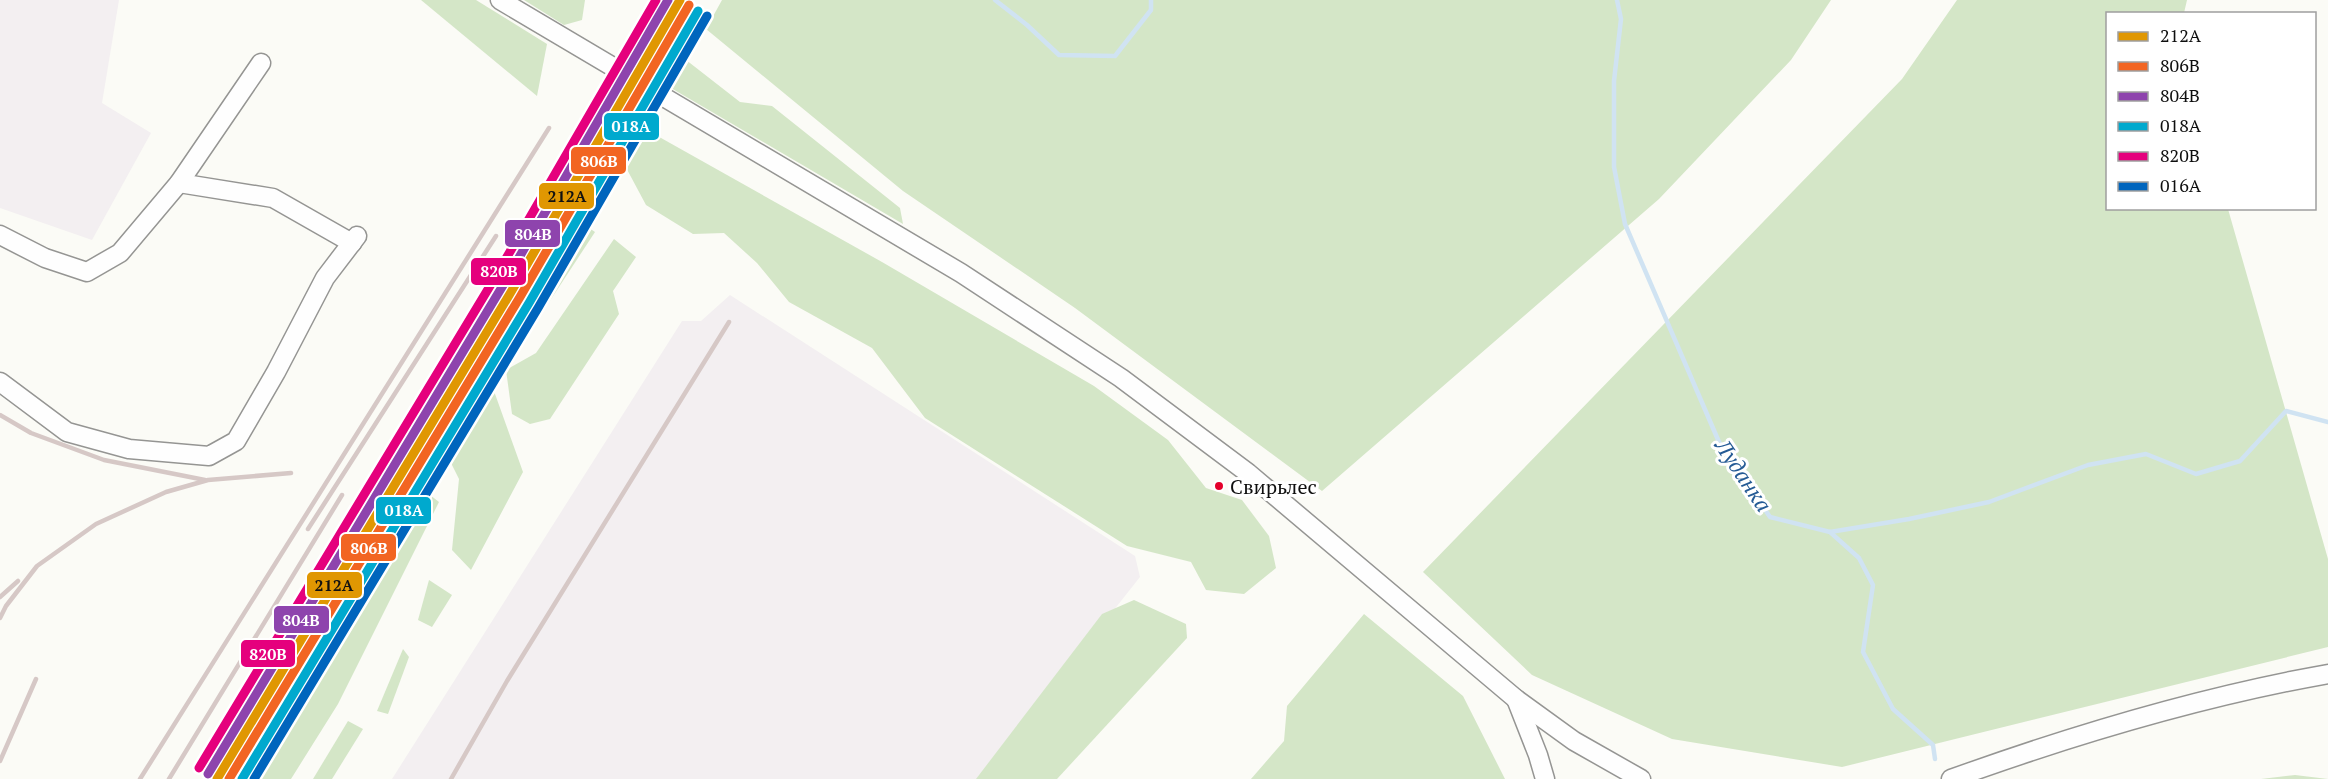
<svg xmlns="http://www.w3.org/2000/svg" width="2328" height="779" viewBox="0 0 2328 779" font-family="'PT Serif',serif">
<rect width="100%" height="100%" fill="#fbfbf6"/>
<g fill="#f3eff1">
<path d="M0 0H119L102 103 151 133 92 240 0 208Z"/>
<path d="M730 295 1135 556 1140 577 980 779H392L682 321H701Z"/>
</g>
<g fill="#d4e6c7">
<path d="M421 0H476L547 44 537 96Z"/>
<path d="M524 0H585L582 20 564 25Z"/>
<path d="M722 0H1831L1791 60 1659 199 1322 491 1075 308 903 191 706 29Z"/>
<path d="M1957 0H2187L2184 13 2108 14V208L2228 209 2328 559V647L1842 767 1672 739 1532 675 1423 572 1902 79Z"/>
<path d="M672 49 740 102 772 106 900 208 903 224 654 78Z"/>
<path d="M629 120 882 262 1094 386 1168 440 1206 488 1242 500 1269 536 1276 568 1244 594 1206 590 1191 562 1127 546 925 418 872 348 789 302 757 263 724 233 693 234 646 205 615 147Z"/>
<path d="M573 217 595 232 521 345 488 355Z"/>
<path d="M614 239 636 257 613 291 619 314 550 419 530 424 512 414 506 370 536 353Z"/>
<path d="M485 366 523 472 471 570 452 550 459 479 440 441Z"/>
<path d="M412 481 439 502 338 704 291 779H235L349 591Z"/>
<path d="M429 580 452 595 432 627 418 620Z"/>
<path d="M1134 600 1186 624 1187 638 1057 779H976L1102 614Z"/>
<path d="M1364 614 1463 696 1505 779H1251L1284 741 1287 706Z"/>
<path d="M403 649 409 657 388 714 377 711Z"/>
<path d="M348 721 363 729 332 779H313Z"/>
<path d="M2295 775 2328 779H2261Z"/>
</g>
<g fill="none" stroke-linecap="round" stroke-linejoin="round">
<g stroke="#d0e3f2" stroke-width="4.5">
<path d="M995 0 1027 25 1059 55 1115 56 1151 10V0"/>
<path d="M1617 0 1621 19 1614 81V167L1625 224 1719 442 1770 517 1830 532 1909 519 1989 502 2088 465 2146 454 2196 474 2240 461 2286 411 2328 422"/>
<path d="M1830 532 1859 558 1873 585 1863 652 1893 709 1933 745 1935 759"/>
</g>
<g stroke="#959593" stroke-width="21">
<g id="minor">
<path d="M500 0 961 273 1121 378 1248 473 1516 699 1574 741 1641 779"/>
<path d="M179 183 273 198 352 243"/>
<path d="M0 235 45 258 87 272 120 253 179 183 261 63"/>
<path d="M0 382 67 432 129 449 209 456 236 441 276 372 325 278 357 236"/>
<path d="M1516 699 1538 755 1545 779"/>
<path d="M1951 779C2073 735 2199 697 2328 674"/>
</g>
</g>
<use href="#minor" stroke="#fefefe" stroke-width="18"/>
<g stroke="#d6c8c6" stroke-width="4.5">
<path d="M0 415 31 433 104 460 205 480"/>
<path d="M308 529 496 236"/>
<path d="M0 597 18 581"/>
<path d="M0 618 6 606 37 566 96 524 166 492 208 480 291 473"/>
<path d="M0 761 36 679"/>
<path d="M140 779 549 128"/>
<path d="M169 779 342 495"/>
<path d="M451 779 507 681 729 322"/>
</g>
<g stroke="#fff" stroke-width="14">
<path id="rail-1" d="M217 779 511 292 680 0"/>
</g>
<g stroke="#fff" stroke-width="14">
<path id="rail-2" d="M229 779 520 297 689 5"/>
</g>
<g stroke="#fff" stroke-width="14">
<path id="rail-3" d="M208 774 502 287 668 0"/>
</g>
<g stroke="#fff" stroke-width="14">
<path id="rail-4" d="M242 779 529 303 698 11"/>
</g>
<g stroke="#fff" stroke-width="14">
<path id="rail-5" d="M199 768 493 281 656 0"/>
</g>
<g stroke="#fff" stroke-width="14">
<path id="rail-6" d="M254 779 538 308 707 16"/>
</g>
<use href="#rail-1" stroke="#e09702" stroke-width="9"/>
<use href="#rail-2" stroke="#f26522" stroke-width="9"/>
<use href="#rail-3" stroke="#8e44ad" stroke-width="9"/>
<use href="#rail-4" stroke="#00a9ce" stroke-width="9"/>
<use href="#rail-5" stroke="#e5007d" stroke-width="9"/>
<use href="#rail-6" stroke="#0065bd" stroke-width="9"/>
</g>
<circle fill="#e4002b" stroke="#fff" stroke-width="2" cx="1219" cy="486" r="5"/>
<g text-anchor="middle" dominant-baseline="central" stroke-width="6" stroke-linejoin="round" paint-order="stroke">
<g font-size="20" fill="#0f0f0f" stroke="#fff" text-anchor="start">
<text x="1230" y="486">Свирьлес</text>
</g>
<g font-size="22" font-style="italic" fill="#255b95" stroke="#fff">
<text transform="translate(1744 475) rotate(56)">Луданка</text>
</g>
</g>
<g stroke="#fff" stroke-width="2">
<rect x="603" y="112" width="57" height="29" rx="6" fill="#00a9ce"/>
<rect x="570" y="146" width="57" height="29" rx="6" fill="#f26522"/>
<rect x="538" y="182" width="57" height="28" rx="6" fill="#e09702"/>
<rect x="504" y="219" width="57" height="29" rx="6" fill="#8e44ad"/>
<rect x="470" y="257" width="57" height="29" rx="6" fill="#e5007d"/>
<rect x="375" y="496" width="57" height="29" rx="6" fill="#00a9ce"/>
<rect x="340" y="533" width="57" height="29" rx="6" fill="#f26522"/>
<rect x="306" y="571" width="57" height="28" rx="6" fill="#e09702"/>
<rect x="273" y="605" width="57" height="29" rx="6" fill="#8e44ad"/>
<rect x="240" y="639" width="56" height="29" rx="6" fill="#e5007d"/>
</g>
<g font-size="16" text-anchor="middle" font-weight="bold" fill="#fff">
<text x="631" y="132">018А</text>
<text x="599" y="167">806В</text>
<text x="533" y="240">804В</text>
<text x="499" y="277">820В</text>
<text x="404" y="516">018А</text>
<text x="369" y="554">806В</text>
<text x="301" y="626">804В</text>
<text x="268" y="660">820В</text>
</g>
<g font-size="16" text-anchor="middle" font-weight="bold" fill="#111">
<text x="567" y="202">212А</text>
<text x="334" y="591">212А</text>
</g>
<rect x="2106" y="12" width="210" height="198" fill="#ffffff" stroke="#9f9f9f" stroke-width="1.5"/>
<rect x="2118" y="32" width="30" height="9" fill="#e09702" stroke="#9f9f9f" stroke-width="1.5"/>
<text x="2160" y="42" font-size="18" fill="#0f0f0f">212А</text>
<rect x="2118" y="62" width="30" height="9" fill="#f26522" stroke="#9f9f9f" stroke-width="1.5"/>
<text x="2160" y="72" font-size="18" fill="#0f0f0f">806В</text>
<rect x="2118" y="92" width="30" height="9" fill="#8e44ad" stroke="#9f9f9f" stroke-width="1.5"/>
<text x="2160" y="102" font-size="18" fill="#0f0f0f">804В</text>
<rect x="2118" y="122" width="30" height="9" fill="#00a9ce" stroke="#9f9f9f" stroke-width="1.5"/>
<text x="2160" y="132" font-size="18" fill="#0f0f0f">018А</text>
<rect x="2118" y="152" width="30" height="9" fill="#e5007d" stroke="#9f9f9f" stroke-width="1.5"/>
<text x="2160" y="162" font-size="18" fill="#0f0f0f">820В</text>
<rect x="2118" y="182" width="30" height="9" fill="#0065bd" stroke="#9f9f9f" stroke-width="1.5"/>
<text x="2160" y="192" font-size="18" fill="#0f0f0f">016А</text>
</svg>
